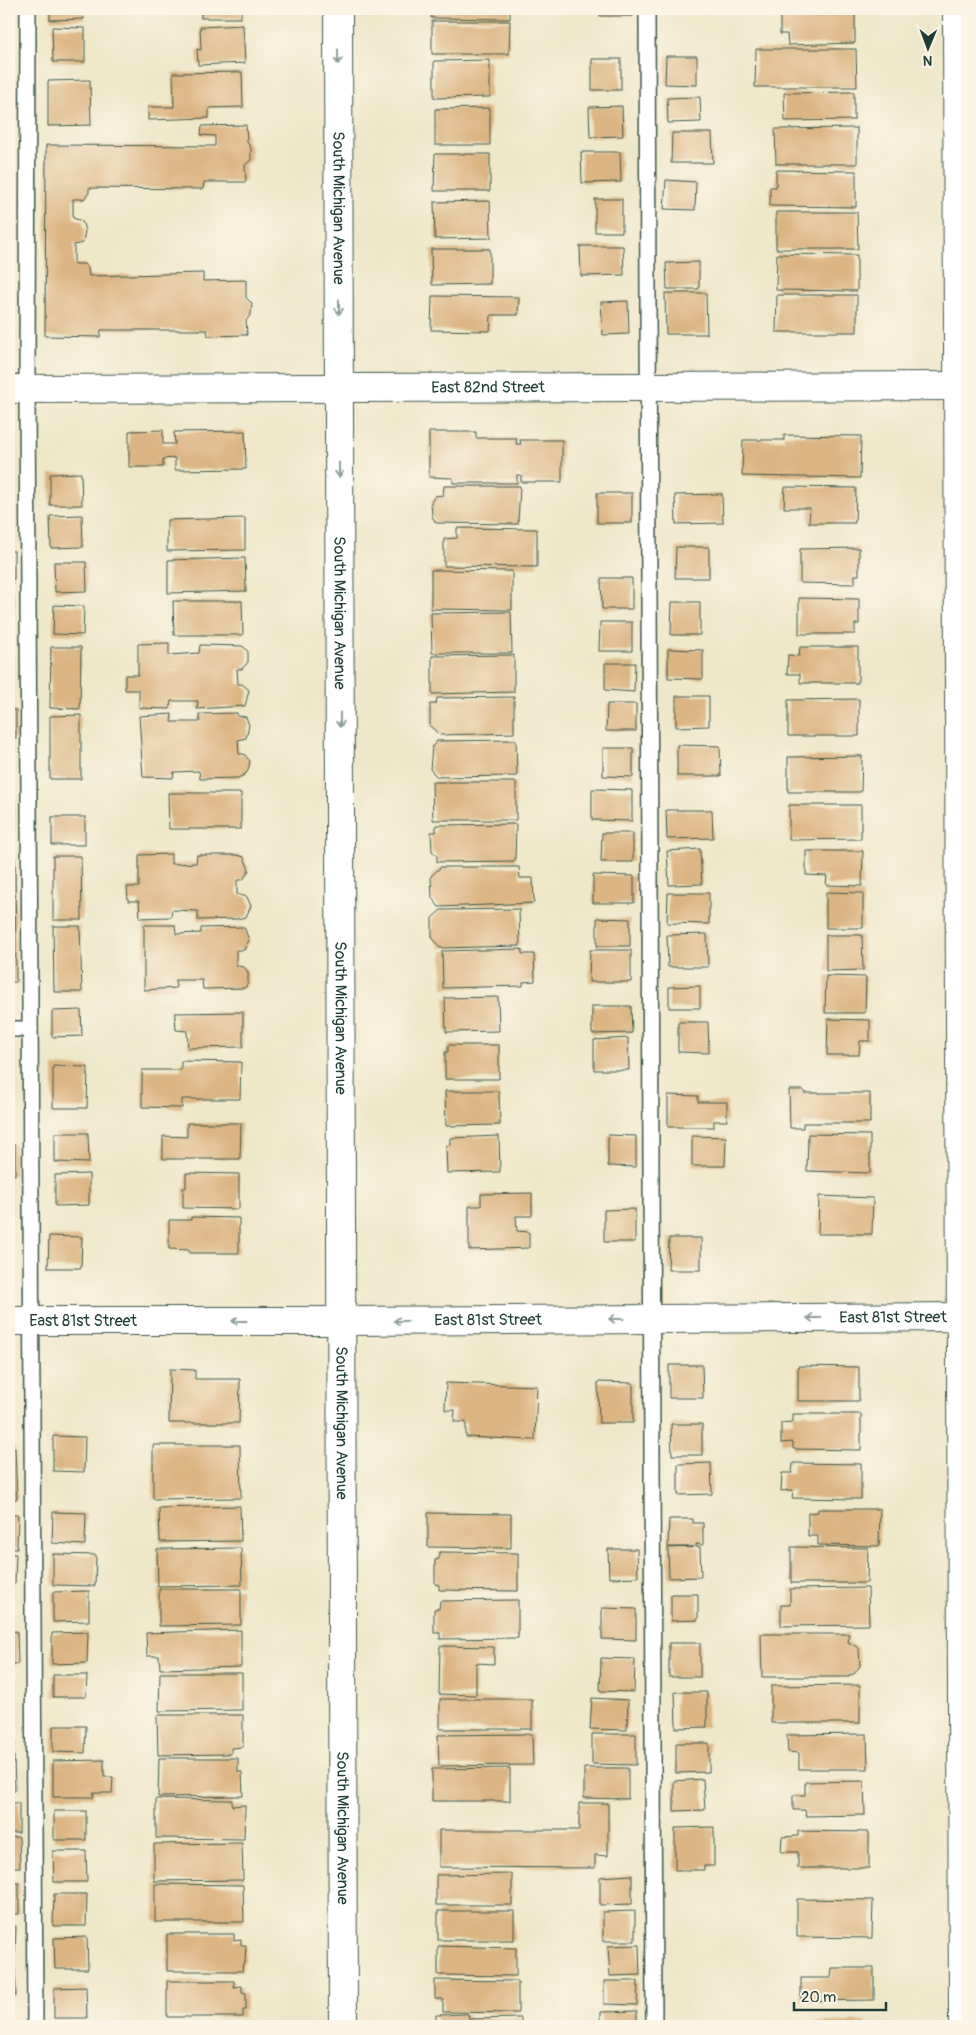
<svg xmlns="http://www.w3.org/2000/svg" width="976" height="2035" viewBox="0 0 976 2035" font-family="Pangolin,sans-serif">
<rect width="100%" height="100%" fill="#fcf5e5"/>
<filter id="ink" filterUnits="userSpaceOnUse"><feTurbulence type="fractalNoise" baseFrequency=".02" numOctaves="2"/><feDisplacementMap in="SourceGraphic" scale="10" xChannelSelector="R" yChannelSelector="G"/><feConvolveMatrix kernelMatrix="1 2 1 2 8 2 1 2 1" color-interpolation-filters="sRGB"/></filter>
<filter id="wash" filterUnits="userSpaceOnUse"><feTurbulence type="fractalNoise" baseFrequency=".0096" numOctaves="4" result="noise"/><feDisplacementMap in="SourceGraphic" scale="20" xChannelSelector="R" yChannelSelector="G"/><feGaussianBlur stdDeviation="1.12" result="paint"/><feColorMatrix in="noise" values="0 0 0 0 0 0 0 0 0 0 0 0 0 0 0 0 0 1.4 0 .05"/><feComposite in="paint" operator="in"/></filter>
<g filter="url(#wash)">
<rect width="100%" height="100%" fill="#efe7c9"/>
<g id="blocks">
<g fill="#dbb584">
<path d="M50 9H83L84 19 50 20Z"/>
<rect x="201" y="9" width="40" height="9"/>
<path d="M431 9H510V19L431 18Z"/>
<rect x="600" y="9" width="33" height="7"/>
<path d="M788 9H855V43L788 45 787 34H780V15H788Z"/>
<path d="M432 21H510L509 54H432Z"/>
<path d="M243 25 245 63 198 65 197 49 201 50 200 27Z"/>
<path d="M52 27 85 28V62H53Z"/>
<path d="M756 49H856L857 87H755Z"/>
<path d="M666 56H697V85L665 84Z"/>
<path d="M9 57H11L12 121H9Z"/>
<rect x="592" y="59" width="29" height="31"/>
<path d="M490 60V97L434 98V61Z"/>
<path d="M242 72 243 107 209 108V118L148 120V107H174L173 73Z"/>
<path d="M90 80 91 125 48 126V81Z"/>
<path d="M854 92V120L785 121 784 93Z"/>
<path d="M700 97 701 122 668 123 667 98Z"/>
<path d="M622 106 623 136 590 137 589 107Z"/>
<path d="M490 108V145H435V109Z"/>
<path d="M246 125 247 142 251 148V160L245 165 246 182H204L203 189 89 188V193L84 199H73V218L82 221 85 230 83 243 74 245V264H84L88 268 89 276 203 273V281L246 280V298L252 303 251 314 246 321 247 335 208 336 207 330H101L100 337 45 336 46 145 215 146V136L201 135 202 126Z"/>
<path d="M857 128V164H776L775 129Z"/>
<path d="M672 133H712L713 163H671Z"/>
<path d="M9 139H11L12 170H9Z"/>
<path d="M581 152H620L621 182 582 183Z"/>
<path d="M435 154H490V191H434Z"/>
<path d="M776 170 856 171V207L770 206V187H776Z"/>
<path d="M666 180 696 182 695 210 664 209Z"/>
<rect x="595" y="199" width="27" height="33"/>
<path d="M490 201 491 238 435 239 434 202Z"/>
<path d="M776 212H857L858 249H776Z"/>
<path d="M580 246H623L624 275 581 276Z"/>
<path d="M431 249H490V284L432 285Z"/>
<path d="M777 254 857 255V291L776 290Z"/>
<path d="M699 262V289H667L666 263Z"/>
<path d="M665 293H706L707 334H666Z"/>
<path d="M777 295H857V332H776Z"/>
<path d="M432 296 519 297 518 315H491L490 331 431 330Z"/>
<path d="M628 301 629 334 603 335 601 302Z"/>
<path d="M163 430V444H175L174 432 245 431 246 469 175 470V458L163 459V467H129V431Z"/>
<path d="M429 432H476V438H517L516 444H521L520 440H562V482H521V475H517V483H453V478L429 477Z"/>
<path d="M784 435 861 436 860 478 742 476 743 440H784Z"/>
<path d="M81 473 82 505H50V474Z"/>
<path d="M444 486H520L518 524 436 523 432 516 431 502 435 496 443 495Z"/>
<path d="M785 487 856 488 855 523H809L810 508H784Z"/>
<rect x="597" y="493" width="35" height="30"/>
<path d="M722 494 723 523 676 524 675 495Z"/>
<path d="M9 498H14L13 528H9Z"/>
<path d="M82 515 83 547 51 548 50 516Z"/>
<path d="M245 518V550L167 551V520Z"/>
<path d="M457 528 537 529V567L444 566V539L457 538Z"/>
<path d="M676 547H709V578H675Z"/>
<path d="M859 548V575H855V584L800 583V549Z"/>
<rect x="9" y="551" width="5" height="28"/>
<path d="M245 558 246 591 168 593V560Z"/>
<path d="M54 562H86L87 591 55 592Z"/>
<path d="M431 570 512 571V610L431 609Z"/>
<path d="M601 578H632V609H602Z"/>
<path d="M799 598 859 599V624H855V634H799Z"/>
<path d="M9 599H14L13 631H9Z"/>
<path d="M173 601H242L243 635H174Z"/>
<path d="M672 602H700V635H671Z"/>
<path d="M54 605 84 606 83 635 53 634Z"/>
<path d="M511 612 512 653H432L431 613Z"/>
<path d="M600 622H632V651H599Z"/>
<path d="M169 643V655L199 653 200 645 242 646 245 648 248 652V662L242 669H237L238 684H242L249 690 245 706 197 709 198 701H171L170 709 139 708V690H125V675H138V644Z"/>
<path d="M51 647H81L80 709 50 708Z"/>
<path d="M800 647H858V683H800V674H787L788 655 799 656Z"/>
<path d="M668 649 703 650V679L668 678Z"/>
<path d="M514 655V692L432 694V656Z"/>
<path d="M605 663H635L634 692 605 690Z"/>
<path d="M676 696H709V726L676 727Z"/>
<path d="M514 697V733L440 735 430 726V704H436L437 698Z"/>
<path d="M859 699V736H788V700Z"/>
<path d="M607 704H636V731H606Z"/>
<rect x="9" y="710" width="7" height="28"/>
<path d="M237 713V716L246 717 249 725 246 738 238 740 239 754H244L250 761 248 771 244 775 238 778 200 779 199 771 174 772 173 778 143 777 139 716 172 714 171 722H200L199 714Z"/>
<path d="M81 715V779H50V716Z"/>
<path d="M516 740 517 776 437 777 430 769 432 747 437 741Z"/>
<path d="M677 745 720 746 721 776H677Z"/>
<path d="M9 747H12L13 777H9Z"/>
<path d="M603 748H633V777L603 776Z"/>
<path d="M862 756 861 792H788V757Z"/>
<path d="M432 782H516V820H433Z"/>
<path d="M592 789 632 790V821L592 820Z"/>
<path d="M168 793H241V829H169Z"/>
<rect x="9" y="804" width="5" height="29"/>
<path d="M789 805H861V839L789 840Z"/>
<path d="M666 810H712L713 838 667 839Z"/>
<rect x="52" y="817" width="33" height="28"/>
<path d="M516 824 515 861 437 862V856L432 851 431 832H436V825Z"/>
<path d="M602 833H633V862H601Z"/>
<path d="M700 849 702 884 669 885 667 851Z"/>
<path d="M806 851H863L862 886 826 885 827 876 806 875Z"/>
<path d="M171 854V864L196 863 197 855H237L244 857 249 870 243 880H237V894L247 897 251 906 246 917 237 919 198 920V911L172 910 171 917 140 918 139 901H128L127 887H139V855Z"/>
<path d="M53 856H81L82 920H53Z"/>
<path d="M15 859 16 982H9V860Z"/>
<path d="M441 867H519L520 878H533L534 903 439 907 432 898 431 876Z"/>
<path d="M593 875 634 876V903H593Z"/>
<path d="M826 892 863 893V928H826Z"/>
<path d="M668 893H709V924L667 923Z"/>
<path d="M519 909 520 946 440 948 432 937V918L441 910Z"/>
<path d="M597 918 630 919V946H597Z"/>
<path d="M144 925H175L176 934 201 933V928L244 927 249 940 244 950H236V966L244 967 248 972V983L245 988 203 989 202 980H175L176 988 144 990Z"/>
<path d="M53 926H80L82 992H54Z"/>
<path d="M707 934 708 967H668L667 935Z"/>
<path d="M826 935H862L863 970 826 971Z"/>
<path d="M522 949V954H534L535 981 523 982V986L443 988 442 951Z"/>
<path d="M590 950H631V982H589Z"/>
<path d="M826 976 866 977 865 1013H825Z"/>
<path d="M700 986V1008H669V987Z"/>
<path d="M498 997 499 1031 446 1032 445 998Z"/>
<path d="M592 1006H631L632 1033 592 1034Z"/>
<path d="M81 1010 82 1036 52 1037V1011Z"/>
<path d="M243 1012V1047L188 1048 187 1031 176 1030 175 1013Z"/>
<path d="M828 1019 870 1020V1041H860L859 1055H827Z"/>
<path d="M678 1022H708L709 1053 678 1052Z"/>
<path d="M628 1038 629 1070H594V1040Z"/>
<path d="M448 1045H499V1079H445V1052H448Z"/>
<path d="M181 1061 241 1062 240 1099H182V1108L142 1107V1070H181Z"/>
<path d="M53 1066 88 1067 87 1108H53Z"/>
<path d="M789 1090H804V1093H870V1123H803V1128H790Z"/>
<path d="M445 1091H499L500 1125 446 1126Z"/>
<path d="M668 1095 698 1096V1102H727V1121H714V1127H668Z"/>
<path d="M187 1123H241L240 1159H163V1136L187 1137Z"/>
<path d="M55 1133H88L89 1163 55 1162Z"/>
<path d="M808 1134 870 1135V1173L807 1171Z"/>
<path d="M608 1135 636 1136V1167L608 1166Z"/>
<path d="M499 1136 500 1172 447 1173 446 1146 450 1145V1138Z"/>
<path d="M692 1136 726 1137 725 1166H692Z"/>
<rect x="9" y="1145" width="6" height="30"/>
<path d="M186 1173 239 1174V1209L183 1208V1188H186Z"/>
<path d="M89 1174V1205L55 1206V1175Z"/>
<rect x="9" y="1190" width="2" height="30"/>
<path d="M532 1193V1216H516L517 1231 529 1232V1248L469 1250V1206H481V1194Z"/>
<path d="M819 1196 873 1198 872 1234H818Z"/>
<path d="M635 1209V1242H604V1210Z"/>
<path d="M191 1217 239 1218V1253H189V1250L169 1249V1220H191Z"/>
<path d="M49 1236 82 1237 81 1268H48Z"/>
<path d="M669 1238H701V1270H668Z"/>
<path d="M669 1365H702L703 1398H669Z"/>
<path d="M798 1366 859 1367V1401H798Z"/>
<path d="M170 1369 195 1370V1379H240L239 1423H169Z"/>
<path d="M598 1382 633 1383V1423H599Z"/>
<path d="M446 1383 537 1386 535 1440 466 1437V1422H454L455 1410H445Z"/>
<path d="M793 1414H861V1450L793 1449V1442L781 1443V1423L793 1422Z"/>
<path d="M671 1424H702V1455H672Z"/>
<path d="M53 1436 85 1437 84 1472 53 1471Z"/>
<path d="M153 1445H240L241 1498 153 1499Z"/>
<path d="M9 1448H15L17 1499 9 1500Z"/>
<path d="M711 1463 712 1494 678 1495V1464Z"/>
<path d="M793 1463 861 1464V1499L792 1498 793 1490 781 1491 782 1473H792Z"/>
<path d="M240 1506 241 1541 160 1542 159 1508Z"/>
<path d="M818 1509H880L879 1546 818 1545V1536H808V1513L818 1512Z"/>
<path d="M53 1512 86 1513 85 1545 52 1543Z"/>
<path d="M428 1513 511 1514V1548L428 1547Z"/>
<path d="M9 1515H18L17 1548H9Z"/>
<path d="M669 1519H693V1523H703V1545L696 1544V1547H700L701 1577 669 1578 668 1548 694 1547H668Z"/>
<path d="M791 1547 868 1548 867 1583H791Z"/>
<path d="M241 1548 242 1585 158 1586 157 1549Z"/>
<path d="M608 1549H637L638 1577 609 1578Z"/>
<path d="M439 1552 518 1553V1591L439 1590V1585L435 1584V1560L439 1559Z"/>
<path d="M9 1554H16L15 1584H9Z"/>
<path d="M53 1554 96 1555 95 1586 53 1585Z"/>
<path d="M868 1588 869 1625 781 1626V1605H790V1589Z"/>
<path d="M159 1589H241V1625L159 1626Z"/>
<path d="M89 1591V1621L53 1622V1592Z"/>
<path d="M671 1594H698V1620L671 1621Z"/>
<path d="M518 1600V1638L440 1639V1633H434V1609H439L440 1601Z"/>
<path d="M602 1608 636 1609V1640L602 1639Z"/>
<path d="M241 1630V1667L160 1669 159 1656H147L146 1633Z"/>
<path d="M17 1631 18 1664H9V1632Z"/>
<path d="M88 1632 87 1663 52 1664V1633Z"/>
<path d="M761 1634H849L848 1642 859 1648 860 1666 854 1674 849 1675V1677H762Z"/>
<rect x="669" y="1643" width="31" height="34"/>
<path d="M440 1646 494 1647V1664L476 1663V1695L439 1694Z"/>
<path d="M601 1658 635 1659 634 1692 600 1691Z"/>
<path d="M160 1673H242V1710L159 1711Z"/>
<path d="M53 1675H87L86 1697H53Z"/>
<path d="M860 1685V1723H771V1686Z"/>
<path d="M675 1692H707V1727L676 1728Z"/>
<path d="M592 1698 628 1700 627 1730 590 1729Z"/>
<rect x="440" y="1699" width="92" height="30"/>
<path d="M157 1715H243V1747L231 1748V1754L158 1755Z"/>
<path d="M9 1717H14L15 1747H9Z"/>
<path d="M53 1726H86L85 1753 53 1752Z"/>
<path d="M532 1734 533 1765 439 1766 438 1735Z"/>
<path d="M592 1734H636V1765L592 1764Z"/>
<path d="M867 1734 868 1769H799V1753L788 1752 787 1735Z"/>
<path d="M676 1743H709V1772L676 1773Z"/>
<path d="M9 1756H14L15 1791H9Z"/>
<path d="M159 1758H238V1772H242L243 1796 158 1797Z"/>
<path d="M104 1760V1777H113L112 1793H93L94 1797H53V1761Z"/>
<path d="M510 1768V1801H432V1769Z"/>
<path d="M584 1768H628V1799L584 1798Z"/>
<path d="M703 1779 705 1810 674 1811V1781Z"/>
<path d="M864 1781 865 1815 806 1816 805 1810H793V1795H805V1782Z"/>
<path d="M156 1799 232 1800V1806L245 1805 244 1839 156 1838Z"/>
<rect x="9" y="1803" width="10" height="30"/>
<path d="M579 1803H608V1856L595 1855V1868L439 1867V1830H579Z"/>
<rect x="54" y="1811" width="32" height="29"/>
<path d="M714 1827V1866H704V1870H675V1828Z"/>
<path d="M798 1831 869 1832V1868H798V1852H781L782 1837 798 1836Z"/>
<path d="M9 1837H19L20 1867H9Z"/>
<path d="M242 1843 243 1880 154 1881V1844Z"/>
<path d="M53 1851H86L87 1882H54Z"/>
<path d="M512 1874V1905H436V1875Z"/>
<path d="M632 1875V1904L600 1905V1877Z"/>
<rect x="9" y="1883" width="10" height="31"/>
<path d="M155 1884 243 1885 244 1922H155Z"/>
<path d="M54 1894H87L86 1926H53Z"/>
<path d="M797 1899 873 1900 872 1938 797 1937Z"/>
<rect x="438" y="1911" width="76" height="29"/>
<path d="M635 1911V1941H603V1912Z"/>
<path d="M9 1926H16L15 1954H9Z"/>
<path d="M167 1934H234V1941L241 1940V1945H246L245 1962 243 1963 242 1971H167Z"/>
<path d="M87 1937 88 1969H55L54 1938Z"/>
<path d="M639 1945 640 1975 610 1976 608 1946Z"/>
<path d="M438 1946 516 1948V1976L438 1975Z"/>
<path d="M9 1968H15L16 1996H9Z"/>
<path d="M832 1968H874V2000L801 2001V1978H831Z"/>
<path d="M435 1980 518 1981V2013L443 2012V1999H435Z"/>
<path d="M167 1981H234V1987L242 1986V1992L246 1993V2010H243V2017H167Z"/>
<path d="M604 1981H638L637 2005 604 2004Z"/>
<path d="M86 1987 87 2018H54V1988Z"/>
<path d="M637 2011V2026H601V2012Z"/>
<path d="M468 2014 469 2019 521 2018V2026H436V2015Z"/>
<rect x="807" y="2022" width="60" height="4"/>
</g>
</g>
</g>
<g filter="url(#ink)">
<use href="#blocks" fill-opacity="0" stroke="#3e564a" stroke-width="1"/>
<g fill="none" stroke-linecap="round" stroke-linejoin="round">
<g stroke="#3e564a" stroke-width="18">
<g id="lane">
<path d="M28 9 27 389 35 2026"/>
<path d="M647 9 654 2026"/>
<path d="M9 1029H30"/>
</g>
</g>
<g stroke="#3e564a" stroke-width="30">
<g id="street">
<path id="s1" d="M338 9 343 2026"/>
<path d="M957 9 963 2026"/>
<path id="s2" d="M9 389 967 386"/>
<path id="s3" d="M9 1321H341L967 1317"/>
</g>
</g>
<use href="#lane" stroke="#fff" stroke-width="15"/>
<use href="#street" stroke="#fff" stroke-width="28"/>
</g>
<defs><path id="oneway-shaft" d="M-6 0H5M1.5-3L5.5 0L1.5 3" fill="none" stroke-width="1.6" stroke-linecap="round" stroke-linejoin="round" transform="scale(1.25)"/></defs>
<g stroke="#8f9e9a">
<use href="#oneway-shaft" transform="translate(338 57) rotate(90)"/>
<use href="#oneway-shaft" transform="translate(339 307) rotate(90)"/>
<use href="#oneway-shaft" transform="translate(339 470) rotate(90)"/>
<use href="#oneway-shaft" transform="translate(340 720) rotate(90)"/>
<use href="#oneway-shaft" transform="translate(814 1318) rotate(180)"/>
<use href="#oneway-shaft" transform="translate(616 1319) rotate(180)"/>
<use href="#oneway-shaft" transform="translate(239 1321) rotate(-180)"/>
<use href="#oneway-shaft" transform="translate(401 1321) rotate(180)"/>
</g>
</g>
<g text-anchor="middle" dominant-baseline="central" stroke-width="5" stroke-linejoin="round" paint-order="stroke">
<g font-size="16" fill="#1f3d34" stroke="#fcf5e5">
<text stroke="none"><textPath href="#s1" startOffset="199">South Michigan Avenue</textPath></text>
<text stroke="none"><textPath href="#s2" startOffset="479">East 82nd Street</textPath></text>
<text stroke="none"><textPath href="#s1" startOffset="604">South Michigan Avenue</textPath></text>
<text stroke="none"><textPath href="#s1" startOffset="1009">South Michigan Avenue</textPath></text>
<text stroke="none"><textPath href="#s3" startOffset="884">East 81st Street</textPath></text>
<text stroke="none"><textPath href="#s3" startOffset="479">East 81st Street</textPath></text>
<text stroke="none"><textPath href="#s3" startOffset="74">East 81st Street</textPath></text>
<text stroke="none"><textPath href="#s1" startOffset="1414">South Michigan Avenue</textPath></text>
<text stroke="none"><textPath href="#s1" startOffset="1819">South Michigan Avenue</textPath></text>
</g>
</g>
<rect width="976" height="2035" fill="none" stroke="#fcf5e5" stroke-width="30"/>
<g transform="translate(928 48) rotate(181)" stroke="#fcf5e5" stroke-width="4" paint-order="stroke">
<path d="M0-4L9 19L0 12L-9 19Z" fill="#1f3d34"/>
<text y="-8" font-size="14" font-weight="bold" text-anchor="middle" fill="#1f3d34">N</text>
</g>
<path d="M794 2002v8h92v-8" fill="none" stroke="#1f3d34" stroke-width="2.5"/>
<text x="801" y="2002" font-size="15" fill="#1f3d34" stroke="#fcf5e5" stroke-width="4" paint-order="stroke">20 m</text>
</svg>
